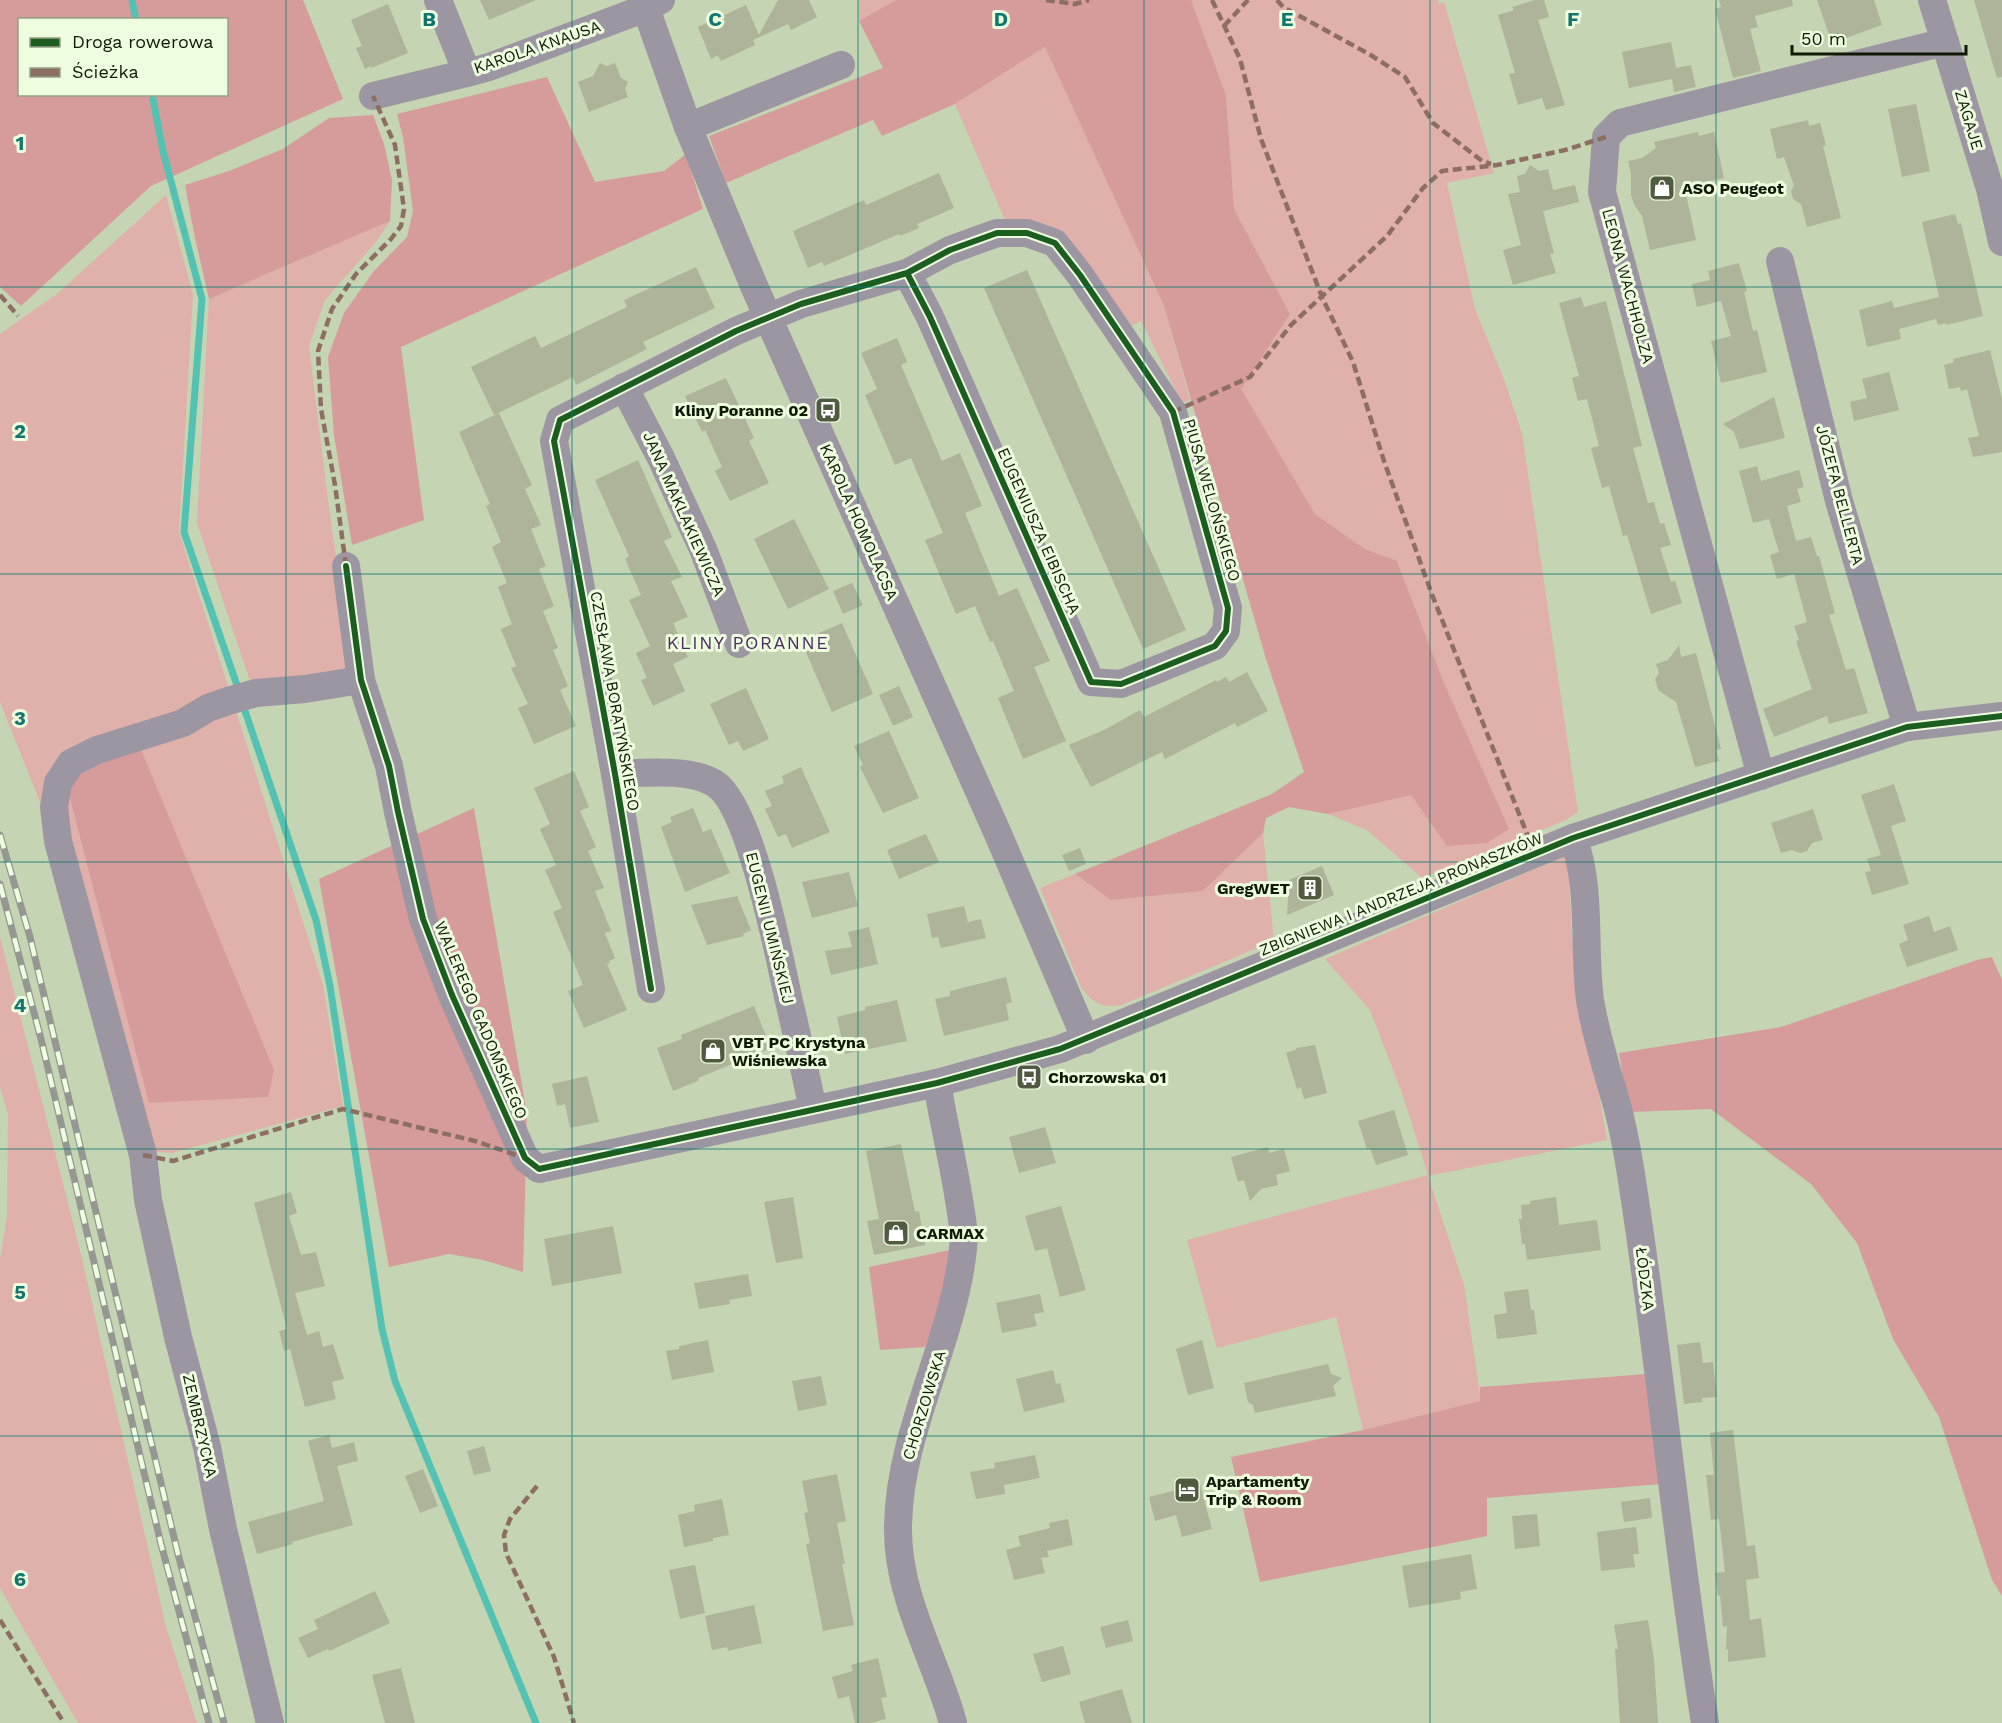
<svg xmlns="http://www.w3.org/2000/svg" width="2002" height="1723" viewBox="0 0 2002 1723" font-family="'Work Sans',sans-serif">
<rect width="100%" height="100%" fill="#c5d4b3"/>
<g fill="#e0b0ab">
<path d="M859 0H896L859 21Z"/>
<path d="M1191 0H1438L1439 4 1444 2 1494 173 1447 183 1475 309 1505 382 1522 433 1578 812 1566 820 1422 878 1367 830 1328 814 1412 794 1447 846 1444 683 1397 561 1365 549 1315 514 1240 389 1290 314 1234 209 1226 95Z"/>
<path d="M1045 47 1164 306 1190 400 1182 403 1141 321 1122 330 1100 287 1005 220 955 104Z"/>
<path d="M166 195 193 295 179 532 323 985 343 1106 172 1153 143 1151 50 827 0 702V334L58 293Z"/>
<path d="M390 221 376 242 325 300 309 346 329 508 353 670 252 687 197 523 209 299Z"/>
<path d="M1263 833 1274 941 1119 1006C1099 1007 1093 1003 1081 987L1040 888 1075 874 1111 900 1203 891Z"/>
<path d="M1568 855 1572 938 1607 1140 1428 1176 1464 1285 1481 1401 1363 1430 1336 1317 1217 1348 1187 1240 1428 1175 1402 1093 1370 1010 1325 959Z"/>
<path d="M0 937 79 1246 166 1627 197 1723H78L0 1588V1258L7 1217 8 1115 0 1087Z"/>
</g>
<g fill="#d69b9b" fill-rule="evenodd">
<path d="M0 0H303L343 99 151 186 21 306 0 287ZM20 20H226V94H20Z"/>
<path d="M896 0H1191L1226 95 1234 209 1290 314 1241 389 1315 514 1365 549 1397 561 1444 683 1509 829 1487 843 1447 846 1411 795 1328 814 1289 807 1266 818 1263 833 1203 891 1111 900 1075 874 1272 794 1304 772 1266 659 1164 306 1045 47 955 104 882 136 873 120 726 183 709 136 883 68 859 21Z"/>
<path d="M547 77 595 182 664 171 686 154 703 209 401 347 424 520 352 545 334 435 328 357 344 313 374 271 407 237 413 211 403 137 397 114Z"/>
<path d="M373 115 384 144 392 180 390 221 209 299 195 238 185 185 229 171 283 149 329 118Z"/>
<path d="M140 747 274 1070 268 1097 149 1103 66 783 89 763Z"/>
<path d="M474 808 527 1114 523 1272 483 1260 449 1254 389 1267 319 879Z"/>
<path d="M1992 957 2002 980V1596L1992 1580 1939 1417 1893 1339 1857 1243 1811 1184 1711 1109 1629 1112 1619 1053 1781 1027 1977 960Z"/>
<path d="M955 1249 949 1288 925 1347 880 1350 869 1267Z"/>
<path d="M1646 1374 1661 1484 1487 1498V1536L1260 1582 1231 1457 1363 1430 1480 1401V1387Z"/>
</g>
<g fill="none" stroke-linecap="round" stroke-linejoin="round">
<g stroke="#54c2b2" stroke-width="7">
<path d="M132 0 136 20"/>
<path d="M152 94 163 151 202 299 184 532 239 691"/>
<path d="M243 705 316 920 330 986 382 1329 395 1381 536 1723"/>
</g>
</g>
<g fill="#adb499">
<path d="M480 0H536L489 20Z"/>
<path d="M778 0H809L817 17 791 30 788 24 753 40 755 45 721 61 718 55 711 59 698 27 746 5 759 35Z"/>
<path d="M1535 0H1544L1549 17 1538 20 1565 105 1546 110 1542 98 1518 105 1509 74 1515 73 1498 15 1514 10 1512 7Z"/>
<path d="M1719 0H1792L1793 6 1755 16 1758 27 1750 29 1761 71 1733 78 1715 9 1721 7Z"/>
<path d="M1817 0H1874L1882 25 1832 43Z"/>
<path d="M1974 0H2002V77L1997 78Z"/>
<path d="M388 4 408 53 371 68V66L365 69 356 48 362 46 351 20Z"/>
<path d="M1671 42 1676 68 1691 65 1696 87 1674 92 1672 79 1629 88 1622 52Z"/>
<path d="M600 63 607 66 615 63 621 78 628 82 625 89 628 97 589 112 578 82 593 76Z"/>
<path d="M1916 104 1930 171 1902 177 1888 109Z"/>
<path d="M1808 120 1809 126 1820 123 1826 145 1823 146 1841 218 1807 227 1801 204 1793 199 1791 191 1794 186 1784 157 1777 159 1770 129Z"/>
<path d="M1698 132 1699 136 1714 132 1724 178 1711 181 1713 184 1685 190 1696 240 1650 250 1642 216 1634 204 1631 195V174L1628 161 1642 158 1656 148 1654 142Z"/>
<path d="M1530 165 1539 171 1548 169 1553 190 1575 185 1579 202 1543 211 1554 253 1550 254 1556 273 1513 285 1503 250 1521 245 1508 194 1520 192 1517 176 1525 174Z"/>
<path d="M939 173 954 208 917 224 919 228 900 236 899 234 824 266 822 262 808 268 793 231 864 200 866 205Z"/>
<path d="M1955 214 1958 224 1961 223 1983 316 1946 325 1945 323 1938 325 1936 319 1899 329 1901 339 1867 347 1859 310 1892 301 1894 308 1939 297 1922 222Z"/>
<path d="M1739 263 1747 291 1744 292 1753 331 1757 330 1767 372 1721 383 1711 341 1731 336 1721 301 1697 307 1692 284 1710 280 1708 271Z"/>
<path d="M696 267 715 308 643 342 647 349 576 385 573 377 494 415 471 367 535 336 541 348 627 307 624 300Z"/>
<path d="M1027 270 1186 630 1143 649 984 288Z"/>
<path d="M1581 297 1584 307 1606 301 1642 446 1633 448 1648 503 1654 502 1660 524 1664 523 1671 545 1660 548 1671 582 1675 581 1682 603 1651 614 1627 535 1623 536 1609 486 1602 488 1591 448 1599 446 1587 399 1578 401 1572 378 1579 376 1559 303Z"/>
<path d="M897 338 907 362 901 365 942 461 960 453 982 506 965 513 999 596 1017 588 1050 661 1034 667 1066 741 1023 759 998 698 1014 691 993 641 990 642 975 606 956 614 925 540 943 533 911 458 895 465 865 395 877 389 861 353Z"/>
<path d="M1990 350 2002 399V452L1973 457 1968 438 1979 436 1967 389 1961 391 1960 387 1949 389 1944 365 1954 362 1953 359Z"/>
<path d="M1889 372 1899 410 1854 421 1850 402 1867 398 1862 379Z"/>
<path d="M726 378 754 438 749 441 769 483 730 501 715 471 722 467 705 430 702 432 685 396Z"/>
<path d="M1774 397 1785 438 1740 449 1734 432 1723 424Z"/>
<path d="M499 413 532 485 525 489 541 525 531 529 546 566 539 569 554 606 543 611 558 648 553 650 568 686 560 690 576 726 534 744 518 708 528 704 511 668 516 666 501 629 512 624 498 587 507 583 492 547 501 542 486 506 490 504 459 432Z"/>
<path d="M638 460 672 537 664 541 682 577 671 581 688 617 673 623 688 657 673 664 685 691 653 706 641 680 647 678 636 653 650 646 629 600 641 595 625 559 629 556 595 480Z"/>
<path d="M1757 466 1761 481 1799 470 1804 487 1797 489 1801 502 1787 506 1796 541 1811 537 1817 556H1819L1835 613 1829 615 1846 670 1854 668 1868 713 1829 724 1827 716 1774 737 1763 709 1812 689 1796 641 1799 640 1794 626 1807 622 1794 574 1777 579 1770 555 1779 552 1769 519 1753 523 1739 471Z"/>
<path d="M794 519 829 589 788 609 754 539Z"/>
<path d="M852 583 863 605 843 614 833 591Z"/>
<path d="M842 623 873 694 832 712 801 641Z"/>
<path d="M1679 645 1681 657 1696 653 1721 749 1716 750 1719 761 1695 767 1676 702 1658 690 1655 679 1659 673 1656 664 1668 660Z"/>
<path d="M1247 672 1268 711 1237 727 1235 723 1165 759 1162 752 1091 787 1069 745 1106 729 1140 710 1144 717 1216 680 1217 682 1226 677 1229 682Z"/>
<path d="M899 686 913 717 893 726 879 695Z"/>
<path d="M746 688 769 739 743 751 738 741 729 745 710 704Z"/>
<path d="M889 731 919 798 883 813 860 767 863 765 854 746Z"/>
<path d="M801 767 830 832 792 848 786 834 778 837 765 809 772 806 765 791 784 783 782 776Z"/>
<path d="M574 771 589 807 580 811 596 847 588 851 604 888 595 891 611 931 605 933 615 958 609 961 610 963 607 964 627 1010 584 1028 568 991 583 985 553 912 562 908 545 870 556 865 540 829 550 824 534 788Z"/>
<path d="M1894 784 1906 821 1891 826 1909 884 1872 895 1865 872 1871 871 1867 859 1881 855 1861 795Z"/>
<path d="M693 808 703 832 711 829 730 873 685 892 661 827 672 822 670 817Z"/>
<path d="M1813 809 1823 840 1812 843 1807 851 1800 853 1792 850 1781 853 1771 823Z"/>
<path d="M926 834 939 862 899 879 887 850Z"/>
<path d="M1080 848 1086 864 1069 871 1062 855Z"/>
<path d="M1322 866 1334 895 1287 915 1289 880Z"/>
<path d="M849 872 858 906 812 918 802 882Z"/>
<path d="M737 896 751 930 743 934 744 936 707 945 691 905Z"/>
<path d="M964 906 968 922 981 919 986 938 941 948 938 937 932 938 927 914Z"/>
<path d="M1929 916 1934 932 1950 926 1958 950 1907 967 1899 944 1908 940 1903 925Z"/>
<path d="M869 927 878 964 831 975 825 951 852 947 848 932Z"/>
<path d="M1006 977 1012 1002 1006 1004 1009 1020 944 1036 935 999 950 996V991Z"/>
<path d="M897 1000 907 1041 845 1054 837 1017 865 1010V1007Z"/>
<path d="M754 1006 771 1048 698 1078V1081L673 1091 657 1048 682 1039 681 1035Z"/>
<path d="M1315 1045 1327 1093 1304 1099 1301 1087 1297 1089 1286 1053 1295 1050 1297 1048Z"/>
<path d="M587 1076 599 1122 570 1128 565 1104 557 1106 552 1084Z"/>
<path d="M1394 1110 1408 1155 1376 1165 1370 1148 1367 1149 1358 1121Z"/>
<path d="M1045 1127 1056 1163 1019 1173 1009 1137Z"/>
<path d="M901 1144 915 1212 919 1211 925 1245 874 1255 867 1221 879 1219 866 1151Z"/>
<path d="M1268 1147 1269 1153 1284 1149 1290 1171 1276 1175 1278 1185 1261 1189 1250 1201 1244 1180 1238 1182 1231 1157Z"/>
<path d="M291 1192 297 1213 289 1216 301 1255 316 1252 325 1286 295 1293 307 1335 319 1331 323 1347 333 1344 344 1379 332 1382 336 1399 305 1407 290 1349 284 1351 279 1331 287 1329 254 1203Z"/>
<path d="M793 1197 803 1258 776 1263 764 1202Z"/>
<path d="M1556 1197 1559 1225 1597 1220 1601 1250 1527 1260 1525 1244H1522L1519 1219H1522L1521 1205 1530 1204V1201Z"/>
<path d="M1061 1206 1086 1290 1060 1297 1047 1248 1035 1251 1025 1216Z"/>
<path d="M613 1226 622 1273 552 1286 544 1239Z"/>
<path d="M748 1274 752 1296 729 1300 730 1304 699 1309 694 1283Z"/>
<path d="M1528 1289 1531 1310H1534L1537 1334 1497 1339 1494 1315 1507 1313 1504 1292Z"/>
<path d="M1040 1294 1044 1312 1034 1314 1037 1326 1002 1333 996 1303Z"/>
<path d="M708 1340 714 1372 672 1380 666 1351 679 1349V1346Z"/>
<path d="M1202 1340 1214 1388 1188 1395 1176 1349Z"/>
<path d="M1700 1342 1703 1363 1713 1362 1717 1397 1702 1398V1402L1684 1404 1677 1345Z"/>
<path d="M1328 1364 1331 1374 1342 1378 1333 1386 1336 1396 1255 1413 1253 1405 1248 1402 1244 1383Z"/>
<path d="M1053 1370 1056 1384 1060 1383 1065 1402 1024 1412 1016 1379Z"/>
<path d="M821 1376 827 1405 798 1411 792 1381Z"/>
<path d="M1733 1430 1747 1546 1755 1545 1759 1578 1746 1580 1750 1620 1761 1618 1766 1657 1728 1662V1649L1726 1650 1727 1626 1723 1627 1720 1595 1718 1596 1715 1573 1725 1572 1719 1519 1711 1520 1706 1475H1714L1710 1433Z"/>
<path d="M329 1435 332 1448 354 1442 358 1461 337 1466 353 1525 292 1542 293 1544 257 1554 248 1522 324 1501 308 1441Z"/>
<path d="M484 1446 491 1471 474 1475 467 1451Z"/>
<path d="M1035 1455 1040 1478 1004 1485 1005 1494 976 1499 970 1472 995 1468 994 1463Z"/>
<path d="M423 1469 438 1506 420 1513 405 1476Z"/>
<path d="M837 1474 846 1521 837 1523 845 1564H842L854 1625 823 1631 806 1544 810 1543 804 1513 808 1512 802 1481Z"/>
<path d="M1200 1484 1212 1529 1182 1537 1176 1515 1155 1521 1149 1497Z"/>
<path d="M1650 1498 1652 1518 1624 1522 1621 1502Z"/>
<path d="M722 1499 729 1535 713 1538V1541L684 1547 678 1515 695 1511 694 1505Z"/>
<path d="M1537 1514 1540 1546 1515 1549 1512 1516Z"/>
<path d="M1068 1519 1073 1545 1047 1551 1049 1557 1041 1558 1045 1573 1014 1580 1006 1550 1021 1546 1018 1536 1050 1528 1049 1523Z"/>
<path d="M1636 1527 1639 1554H1633L1635 1567 1601 1571 1597 1532Z"/>
<path d="M1471 1554 1477 1589 1460 1592 1461 1599 1409 1608 1402 1566Z"/>
<path d="M695 1565 705 1613 680 1619 669 1570Z"/>
<path d="M375 1591 390 1623 329 1651 328 1649 308 1658 298 1638 318 1629 314 1620Z"/>
<path d="M754 1605 762 1643 728 1651 727 1647 712 1650 705 1616Z"/>
<path d="M1128 1620 1133 1641 1106 1648 1100 1627Z"/>
<path d="M1648 1620 1654 1660 1658 1723H1620L1615 1649H1618L1614 1625Z"/>
<path d="M1063 1646 1071 1674 1042 1682 1033 1654Z"/>
<path d="M878 1658 887 1697 881 1698 886 1719 870 1723H855L849 1696 838 1699 832 1677 853 1671 851 1665Z"/>
<path d="M401 1668 415 1723H385L372 1675Z"/>
<path d="M1122 1689 1132 1723H1085L1079 1702Z"/>
</g>
<g fill="none" stroke-linecap="round" stroke-linejoin="round">
<g stroke="#9c95a2" stroke-width="28">
<path d="M438 0 467 73 489 67 646 8 661 0"/>
<path d="M643 0 688 127 754 286 998 834 1086 1040"/>
<path d="M1932 0 1990 189 2002 242"/>
<path d="M373 96 467 73"/>
<path d="M688 127 841 65"/>
<path d="M1780 261 1839 501 1907 727"/>
<path d="M624 387 661 458 703 549 739 644"/>
<path d="M346 566 361 680 389 766 398 812 423 919 452 995 525 1158 539 1169 937 1083 1060 1049 1573 838 1907 727 2002 716"/>
<path d="M615 774C644 773 688 768 714 783 750 804 779 955 788 997 797 1034 805 1072 813 1109"/>
<path d="M1761 776 1602 192 1606 137 1620 123 1945 42"/>
<path d="M1573 838C1592 886 1583 949 1590 1000 1596 1037 1608 1073 1618 1109 1625 1136 1630 1166 1634 1194 1661 1370 1677 1547 1705 1723"/>
<path d="M651 989 615 774 554 441 560 420 736 331 801 304 907 273 950 250 997 233H1027L1055 243 1080 275 1173 412 1228 608 1226 631 1215 646 1121 684 1091 682 930 317 907 273"/>
<path d="M937 1083C943 1120 952 1157 958 1194 961 1212 965 1231 963 1249 953 1344 899 1430 898 1527 897 1597 935 1657 953 1723"/>
<path d="M270 1723 223 1529 207 1447 178 1337 148 1200 143 1155 58 841 54 807 58 783 71 763 97 750 183 723 208 708 228 701 256 693 305 689 361 680"/>
</g>
<g stroke="#959793" stroke-width="7">
<g id="rail">
<path d="M0 835 30 937 178 1554 224 1723"/>
<path d="M0 884 41 1039 161 1544 209 1723"/>
</g>
</g>
<use href="#rail" stroke="#eefcdf" stroke-width="4.5" stroke-dasharray="14" stroke-linecap="butt"/>
<g stroke="#8d6e63" stroke-width="4.5" stroke-dasharray="9 4.5" stroke-linecap="butt">
<path d="M1046 0 1075 4 1089 0"/>
<path d="M1212 0 1240 59 1261 139 1322 297 1353 362 1384 461 1431 592 1529 839"/>
<path d="M1277 0 1283 7 1369 54 1405 77 1433 123 1482 161 1491 164"/>
<path d="M1224 26 1248 0"/>
<path d="M0 295 18 316"/>
<path d="M1173 412 1250 377 1291 325 1387 236 1423 188 1442 171 1497 165 1565 150 1606 137"/>
<path d="M346 566 335 485 321 409 318 351 332 309 356 274 391 239 401 226 404 209 395 145 373 96"/>
<path d="M143 1155 173 1161 343 1109 475 1141 525 1158"/>
<path d="M537 1486 510 1519 504 1535 506 1553 554 1657 574 1723"/>
<path d="M0 1620 64 1723"/>
</g>
<g stroke="#eefcdf" stroke-width="10">
<g id="cycleway">
<path d="M346 566 361 680 389 766 398 812 423 919 452 995 525 1158 539 1169 937 1083 1060 1049 1573 838 1907 727 2002 716"/>
<path d="M651 989 615 774 554 441 560 420 736 331 801 304 907 273 950 250 997 233H1027L1055 243 1080 275 1173 412 1228 608 1226 631 1215 646 1121 684 1091 682 930 317 907 273"/>
</g>
</g>
<use href="#cycleway" stroke="#1b5e20" stroke-width="6"/>
</g>
<path fill="none" stroke="#0f766e" stroke-width="1.5" stroke-opacity="0.55" d="M286 0V1723M572 0V1723M858 0V1723M1144 0V1723M1430 0V1723M1716 0V1723M0 287H2002M0 574H2002M0 862H2002M0 1149H2002M0 1436H2002"/>
<defs>
<g id="shop-square" transform="scale(1.35)"><rect x="-9" y="-9" width="18" height="18" rx="4" fill="#4f5a41" stroke="#eefcdf"/><path d="M-5-2.5h2.3a2.7 3.5 0 0 1 5.4 0H5L5.5 6h-11ZM-1.5-2.5h3a1.5 2.3 0 0 0-3 0Z" fill="#fff"/></g>
<g id="bus-square" transform="scale(1.35)"><rect x="-9" y="-9" width="18" height="18" rx="4" fill="#4f5a41" stroke="#eefcdf"/><path d="M-5-6H5V4H4V6H2V4H-2V6H-4V4H-5ZM-3.5-4V0h7V-4ZM-3.5 1.2v1.5H-2V1.2ZM2 1.2v1.5H3.5V1.2Z" fill="#fff"/></g>
<g id="building-square" transform="scale(1.35)"><rect x="-9" y="-9" width="18" height="18" rx="4" fill="#4f5a41" stroke="#eefcdf"/><path d="M-4-6H4V6H1V3H-1V6H-4ZM-2.5-4.3h1.7v1.8h-1.7ZM.8-4.3h1.7v1.8H.8ZM-2.5-1h1.7V.8h-1.7ZM.8-1h1.7V.8H.8Z" fill="#fff"/></g>
<g id="hotel-square" transform="scale(1.35)"><rect x="-9" y="-9" width="18" height="18" rx="4" fill="#4f5a41" stroke="#eefcdf"/><path d="M-6-4.5h1.5V1H6V5H4.5V3h-9V5H-6ZM-4 0a1.8 1.8 0 1 1 3.6 0ZM.5 0V-2.5h3Q6-2.5 6 0Z" fill="#fff"/></g>
</defs>
<g fill-rule="evenodd">
<use href="#shop-square" x="1662" y="188"/>
<use href="#bus-square" x="828" y="410"/>
<use href="#building-square" x="1310" y="888"/>
<use href="#shop-square" x="713" y="1051"/>
<use href="#bus-square" x="1029" y="1077"/>
<use href="#shop-square" x="896" y="1233"/>
<use href="#hotel-square" x="1187" y="1490"/>
</g>
<g text-anchor="middle" dominant-baseline="central" stroke-width="6" stroke-linejoin="round" paint-order="stroke">
<g font-size="16" fill="#101904" stroke="#eefcdf">
<text transform="translate(537 47) rotate(-19)">KAROLA KNAUSA</text>
<text transform="translate(1969 120) rotate(73)">ZAGAJE</text>
<text transform="translate(1628 286) rotate(75)">LEONA WACHHOLZA</text>
<text transform="translate(1840 495) rotate(75)">JÓZEFA BELLERTA</text>
<text transform="translate(1212 500) rotate(74)">PIUSA WELOŃSKIEGO</text>
<text transform="translate(684 514) rotate(66)">JANA MAKLAKIEWICZA</text>
<text transform="translate(859 522) rotate(66)">KAROLA HOMOLACSA</text>
<text transform="translate(1039 531) rotate(66)">EUGENIUSZA EIBISCHA</text>
<text transform="translate(615 701) rotate(80)">CZESŁAWA BORATYŃSKIEGO</text>
<text transform="translate(1401 894) rotate(-22)">ZBIGNIEWA I ANDRZEJA PRONASZKÓW</text>
<text transform="translate(770 928) rotate(76)">EUGENII UMIŃSKIEJ</text>
<text transform="translate(481 1020) rotate(67)">WALEREGO GADOMSKIEGO</text>
<text transform="translate(1645 1279) rotate(83)">ŁÓDZKA</text>
<text transform="translate(924 1405) rotate(-73)">CHORZOWSKA</text>
<text transform="translate(200 1426) rotate(77)">ZEMBRZYCKA</text>
</g>
<g font-size="16" font-weight="bold" fill="#101904" stroke="#eefcdf" text-anchor="start">
<text x="1682" y="188">ASO Peugeot</text>
<text x="808" y="410" text-anchor="end">Kliny Poranne 02</text>
<text x="1290" y="888" text-anchor="end">GregWET</text>
<text x="732" y="1042">VBT PC Krystyna<tspan x="732" dy="18">Wiśniewska</tspan></text>
<text x="1048" y="1077">Chorzowska 01</text>
<text x="916" y="1233">CARMAX</text>
<text x="1206" y="1481">Apartamenty<tspan x="1206" dy="18">Trip &amp; Room</tspan></text>
</g>
<g font-size="18" letter-spacing="1.5" fill="#4a2a63" stroke="#eefcdf">
<text x="748" y="642">KLINY PORANNE</text>
</g>
</g>
<g font-size="20" text-anchor="middle" font-weight="bold" fill="#0f766e" stroke="#eefcdf" stroke-width="6" stroke-linejoin="round" paint-order="stroke">
<text x="429" y="26">B</text>
<text x="715" y="26">C</text>
<text x="1001" y="26">D</text>
<text x="1287" y="26">E</text>
<text x="1573" y="26">F</text>
<text x="20" y="150">1</text>
<text x="20" y="438">2</text>
<text x="20" y="725">3</text>
<text x="20" y="1012">4</text>
<text x="20" y="1299">5</text>
<text x="20" y="1586">6</text>
</g>
<rect x="18" y="18" width="210" height="78" fill="#eefcdf" stroke="#95a187" stroke-width="1.5"/>
<rect x="30" y="38" width="30" height="9" fill="#1b5e20" stroke="#95a187" stroke-width="1.5"/>
<text x="72" y="48" font-size="18" fill="#101904">Droga rowerowa</text>
<rect x="30" y="68" width="30" height="9" fill="#8d6e63" stroke="#95a187" stroke-width="1.5"/>
<text x="72" y="78" font-size="18" fill="#101904">Ścieżka</text>
<path d="M1792 45v9h174v-9" fill="none" stroke="#101904" stroke-width="3"/>
<text x="1801" y="45" font-size="18" fill="#101904" stroke="#eefcdf" stroke-width="4.5" paint-order="stroke">50 m</text>
</svg>
